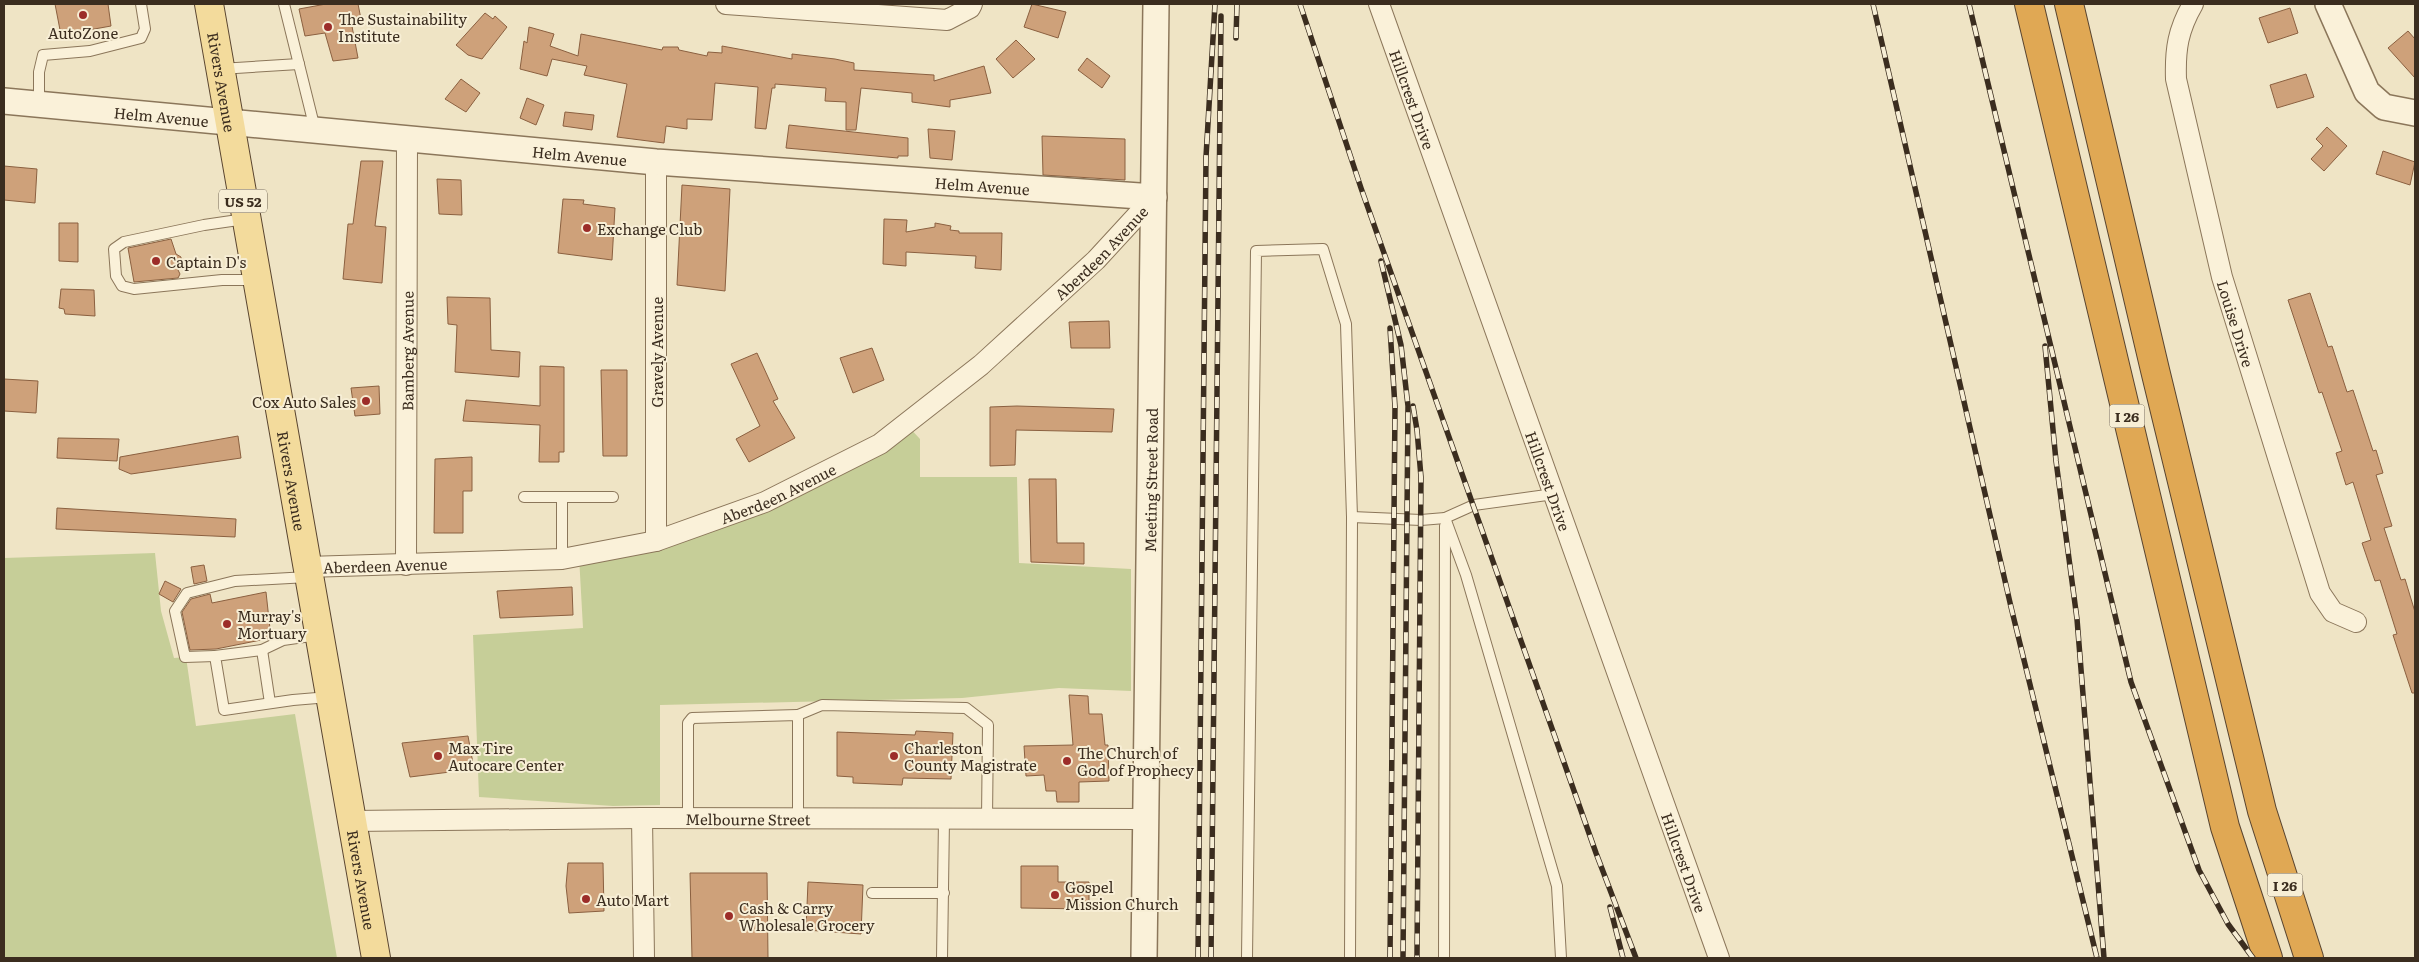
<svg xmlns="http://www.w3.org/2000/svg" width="2419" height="962" viewBox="0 0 2419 962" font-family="Literata,serif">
<rect width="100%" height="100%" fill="#efe4c5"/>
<g fill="#c6ce98">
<path d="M906 424 920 439V477H1017L1019 563 1131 569V691L1059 688 962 698 660 705V805L613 806 479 797 473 635 583 628 579 556 765 502Z"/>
<path d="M155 553 161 611 174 658 186 657 196 726 295 714 337 958H4V558Z"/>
</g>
<g fill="#cea17a" stroke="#8b6040">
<path d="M55 4H108L111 26 61 35Z"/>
<path d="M326 4H358L361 19 351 21 358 58 333 61 325 33 305 36 299 9Z"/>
<path d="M1032 4 1066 12 1058 38 1024 27Z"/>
<path d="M2290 8 2298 33 2268 43 2259 18Z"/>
<path d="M485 13 493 19 495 16 507 27 482 59 468 55 456 45Z"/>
<path d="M529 27 554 34 550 46 578 56 581 34 662 50 663 47H678L679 50 707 56 708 52 722 53V46L792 59V54L835 59 854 63V70L934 75V81L984 66 991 93 950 100V107L912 102V93L861 88 856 130H846V102L825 101 826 88 775 84V88H772L766 129 755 128 758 87 715 83 712 120 687 119V129L666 126 664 143 617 137 627 84 584 75 587 66 552 59 547 76 520 69 524 41 527 43Z"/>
<path d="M2408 31 2415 39V78L2388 48Z"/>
<path d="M1016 40 1035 59 1013 78 996 59Z"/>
<path d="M1087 58 1110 76 1102 88 1078 70Z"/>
<path d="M2306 74 2314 97 2277 108 2270 85Z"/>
<path d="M461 79 480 93 466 112 445 99Z"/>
<path d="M527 98 544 105 536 125 520 118Z"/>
<path d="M565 112 594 115 592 130 563 126Z"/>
<path d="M789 125 908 138V156H898V158L786 148Z"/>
<path d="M2327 127 2347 146 2324 171 2311 159 2323 146 2316 139Z"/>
<path d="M928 129 955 131 952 160 930 158Z"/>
<path d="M1042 136 1125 139V180L1043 175Z"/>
<path d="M2383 151 2415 162 2410 185 2376 174Z"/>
<path d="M361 161H383L375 226 386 227 382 283 343 279 348 224H353Z"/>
<path d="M4 166 37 169 35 203 4 200Z"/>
<path d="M437 179 461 180 462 215 439 214Z"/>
<path d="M682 185 730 189 725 291 677 285Z"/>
<path d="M563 199 584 200 583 204 615 208 612 260 558 253Z"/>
<path d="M884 219 907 220 906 232 935 227V223L951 226 950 230 959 231V233H1002L1001 270 975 268 976 256 906 252V266L883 264Z"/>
<path d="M59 223H78V262L59 261Z"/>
<path d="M171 239 176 254 181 257V265L177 268 180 274 178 278 134 282 128 248Z"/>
<path d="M61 289 94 290 95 316 65 314 64 309 59 308Z"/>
<path d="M2310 293 2328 347 2332 346 2347 392 2353 390 2373 451 2376 450 2383 473 2376 475 2392 526 2384 528 2401 580 2405 579 2415 612V693H2412L2393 635 2397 634 2380 580 2375 581 2362 543 2371 540 2353 482 2346 485 2336 453 2342 451 2322 392 2319 393 2288 300Z"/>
<path d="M447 297 490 298 491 350 520 352 519 377 455 372 457 325 448 324Z"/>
<path d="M1109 321 1110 348H1071L1069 322Z"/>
<path d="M872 348 884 380 853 393 840 358Z"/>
<path d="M757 353 778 399 773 401 795 438 749 462 736 439 760 426 731 364Z"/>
<path d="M540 366 564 367V452H559V462H539L540 425 463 421 466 400 540 406Z"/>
<path d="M601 370H627V456H603Z"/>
<path d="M4 379 38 381 36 413 4 411Z"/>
<path d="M379 386 380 414 355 416 351 388Z"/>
<path d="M1017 406 1114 409 1112 432 1016 430 1015 465 990 466V407Z"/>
<path d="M238 436 241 458 131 474 119 469 120 457Z"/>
<path d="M58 438 119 439 117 461 57 458Z"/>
<path d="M472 457V491H463V533H434L435 459Z"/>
<path d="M1029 479H1056L1057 543H1084V564L1031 562Z"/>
<path d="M57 508 236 519 235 537 56 529Z"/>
<path d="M204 565 207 581 194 584 191 567Z"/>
<path d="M165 581 181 589 173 602 159 594Z"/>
<path d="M572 587 573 615 500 618 497 591Z"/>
<path d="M266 592 271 638 216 649 190 650 182 612 191 599 210 594 212 603Z"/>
<path d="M1069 695 1088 696 1089 714H1102L1105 745H1108L1109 781 1079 782V802H1057L1056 791H1046L1044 775 1026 776 1024 746 1073 745Z"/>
<path d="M916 731 953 733 951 779 903 778 902 785 853 783V777L837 776V732L915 735Z"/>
<path d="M468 736 474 769 410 777 402 743Z"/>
<path d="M568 863H603L604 911 569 913 566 886Z"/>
<path d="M1021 866H1058V882H1089V909L1021 908Z"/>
<path d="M690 873H767L768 958H692Z"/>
<path d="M808 882 863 885 861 934 806 930Z"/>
</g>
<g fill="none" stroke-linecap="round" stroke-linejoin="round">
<g stroke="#8b765a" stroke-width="12">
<g id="service">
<path d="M284 4 315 129"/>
<path d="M220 69 299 64"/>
<path d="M39 104V72L43 55 90 51 141 38 145 29 141 4"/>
<path d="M245 219 204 225 124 242 114 249 116 276 122 286 134 289 222 280H255"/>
<path d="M524 497H562V559"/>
<path d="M562 497H613"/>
<path d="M1352 517 1421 520 1445 518 1474 505 1554 494"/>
<path d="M1445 518 1466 575 1557 886 1561 958"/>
<path d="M318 635 283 640 262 650 215 656 224 710 293 700 329 697"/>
<path d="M262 650 270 703"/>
<path d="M215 656 185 657 175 611 187 593 235 581 308 577"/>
<path d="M798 715 822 705 966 708 988 725 987 819"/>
<path d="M688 818V723L692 718 798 715V818"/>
<path d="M872 893H944"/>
<path d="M942 958 944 819"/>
<path d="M1247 958 1256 251 1323 249 1346 324 1352 517 1350 958"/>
<path d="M1444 958 1445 526"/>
</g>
</g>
<g stroke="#8b765a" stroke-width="22">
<g id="minor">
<path d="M726 4 947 20 970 8 972 4"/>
<path id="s1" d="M1379 4 1719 958"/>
<path id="s2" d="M2193 4C2178 30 2175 49 2176 79L2222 277 2320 593 2333 612 2356 622"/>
<path d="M656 541V162"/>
<path id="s3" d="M406 565 407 138"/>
<path id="s4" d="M307 567 562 559 656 541 765 502 880 444 981 365 1096 260 1154 197"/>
<path d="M642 818 644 958"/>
<path id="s5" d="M352 821 642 818 1146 819"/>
</g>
</g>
<g stroke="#8b765a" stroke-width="28">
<g id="tertiary">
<path d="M2328 4 2367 92 2384 107 2415 113"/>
<path id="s6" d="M4 101 656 162 1154 197"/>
<path id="s7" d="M1144 958 1156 4"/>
</g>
</g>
<g stroke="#59442f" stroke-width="30">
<g id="primary">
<path id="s8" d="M209 4 376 958"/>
</g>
</g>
<g stroke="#59442f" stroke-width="30">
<g id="motorway">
<path d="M2029 4 2225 827 2268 958"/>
<path d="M2069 4 2155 370 2262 811 2309 958"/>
</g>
</g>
<use href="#service" stroke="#faf1d9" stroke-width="10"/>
<use href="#minor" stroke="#faf1d9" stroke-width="20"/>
<use href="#tertiary" stroke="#faf1d9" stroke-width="25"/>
<use href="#primary" stroke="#f3db9c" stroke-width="28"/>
<use href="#motorway" stroke="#e0a854" stroke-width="28"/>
<g stroke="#3b2d1f" stroke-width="5.5">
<g id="rail">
<path d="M1300 4 1361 188 1596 853 1636 958"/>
<path d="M1873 4 2011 607 2097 958"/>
<path d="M1969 4 2131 682 2199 870 2228 924 2253 958"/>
<path d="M1236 38 1237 4"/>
<path d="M1381 261 1401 345 1408 406 1403 958"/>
<path d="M2045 346 2056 461 2077 619 2104 958"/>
<path d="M1413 406 1417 430 1421 477 1417 958"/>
<path d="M1610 907 1623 958"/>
<path d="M1198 958 1206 157 1215 4"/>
<path d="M1211 958 1221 16"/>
<path d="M1390 958 1395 407 1390 328"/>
</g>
</g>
<use href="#rail" stroke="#f7eed5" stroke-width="4" stroke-dasharray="11" stroke-linecap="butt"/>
</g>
<g fill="#9c2d29" stroke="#f7eed5" stroke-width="2">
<circle cx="83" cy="15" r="5"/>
<circle cx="328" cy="27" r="5"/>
<circle cx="587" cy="228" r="5"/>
<circle cx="156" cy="261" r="5"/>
<circle cx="366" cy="401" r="5"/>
<circle cx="227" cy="624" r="5"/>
<circle cx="438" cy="756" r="5"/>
<circle cx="894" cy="756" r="5"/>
<circle cx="1067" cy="761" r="5"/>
<circle cx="1055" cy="895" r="5"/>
<circle cx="586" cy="899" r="5"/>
<circle cx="729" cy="916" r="5"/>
</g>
<g text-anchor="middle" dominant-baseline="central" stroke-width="4" stroke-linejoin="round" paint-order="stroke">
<g fill="#f7eed5" stroke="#736756" stroke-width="1">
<rect x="219" y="189.5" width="48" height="23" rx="4"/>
<rect x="2109.5" y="404.5" width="35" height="23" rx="4"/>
<rect x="2267.5" y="873.5" width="35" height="23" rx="4"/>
</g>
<g font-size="14" font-weight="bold" fill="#3b2d1f">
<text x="243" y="201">US 52</text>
<text x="2127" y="416">I 26</text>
<text x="2285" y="885">I 26</text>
</g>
<g font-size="15" fill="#3b2d1f" stroke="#f7eed5" text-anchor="start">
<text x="338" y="18">The Sustainability<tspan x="338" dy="17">Institute</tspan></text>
<text x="83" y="32" text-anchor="middle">AutoZone</text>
<text x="597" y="228">Exchange Club</text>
<text x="166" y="261">Captain D's</text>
<text x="356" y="401" text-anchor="end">Cox Auto Sales</text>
<text x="237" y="615">Murray's<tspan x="237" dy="17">Mortuary</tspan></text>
<text x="448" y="747">Max Tire<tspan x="448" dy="17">Autocare Center</tspan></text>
<text x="904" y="747">Charleston<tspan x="904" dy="17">County Magistrate</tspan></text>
<text x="1077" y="752">The Church of<tspan x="1077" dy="17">God of Prophecy</tspan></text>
<text x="1065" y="886">Gospel<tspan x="1065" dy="17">Mission Church</tspan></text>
<text x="596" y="899">Auto Mart</text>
<text x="739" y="907">Cash &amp; Carry<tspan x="739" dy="17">Wholesale Grocery</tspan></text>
</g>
<g font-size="15" fill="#3b2d1f" stroke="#f7eed5">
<text stroke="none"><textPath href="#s8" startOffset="79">Rivers Avenue</textPath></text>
<text stroke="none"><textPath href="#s1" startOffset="101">Hillcrest Drive</textPath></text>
<text stroke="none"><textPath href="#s6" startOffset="158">Helm Avenue</textPath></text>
<text stroke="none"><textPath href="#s6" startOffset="578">Helm Avenue</textPath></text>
<text stroke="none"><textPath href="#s6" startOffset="982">Helm Avenue</textPath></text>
<text stroke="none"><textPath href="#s4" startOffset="888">Aberdeen Avenue</textPath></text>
<text stroke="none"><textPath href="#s2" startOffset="330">Louise Drive</textPath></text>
<text stroke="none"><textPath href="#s3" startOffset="214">Bamberg Avenue</textPath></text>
<text transform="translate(656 352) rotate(-90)">Gravely Avenue</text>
<text stroke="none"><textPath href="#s8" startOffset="484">Rivers Avenue</textPath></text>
<text stroke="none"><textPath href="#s7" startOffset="478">Meeting Street Road</textPath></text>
<text stroke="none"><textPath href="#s1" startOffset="506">Hillcrest Drive</textPath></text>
<text stroke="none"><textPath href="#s4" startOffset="482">Aberdeen Avenue</textPath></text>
<text stroke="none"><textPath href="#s4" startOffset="78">Aberdeen Avenue</textPath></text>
<text stroke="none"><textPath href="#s5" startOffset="396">Melbourne Street</textPath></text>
<text stroke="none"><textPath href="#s1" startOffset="911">Hillcrest Drive</textPath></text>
<text stroke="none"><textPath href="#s8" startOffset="889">Rivers Avenue</textPath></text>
</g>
</g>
<rect width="2419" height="962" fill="none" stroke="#3b2d1f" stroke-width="10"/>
</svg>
